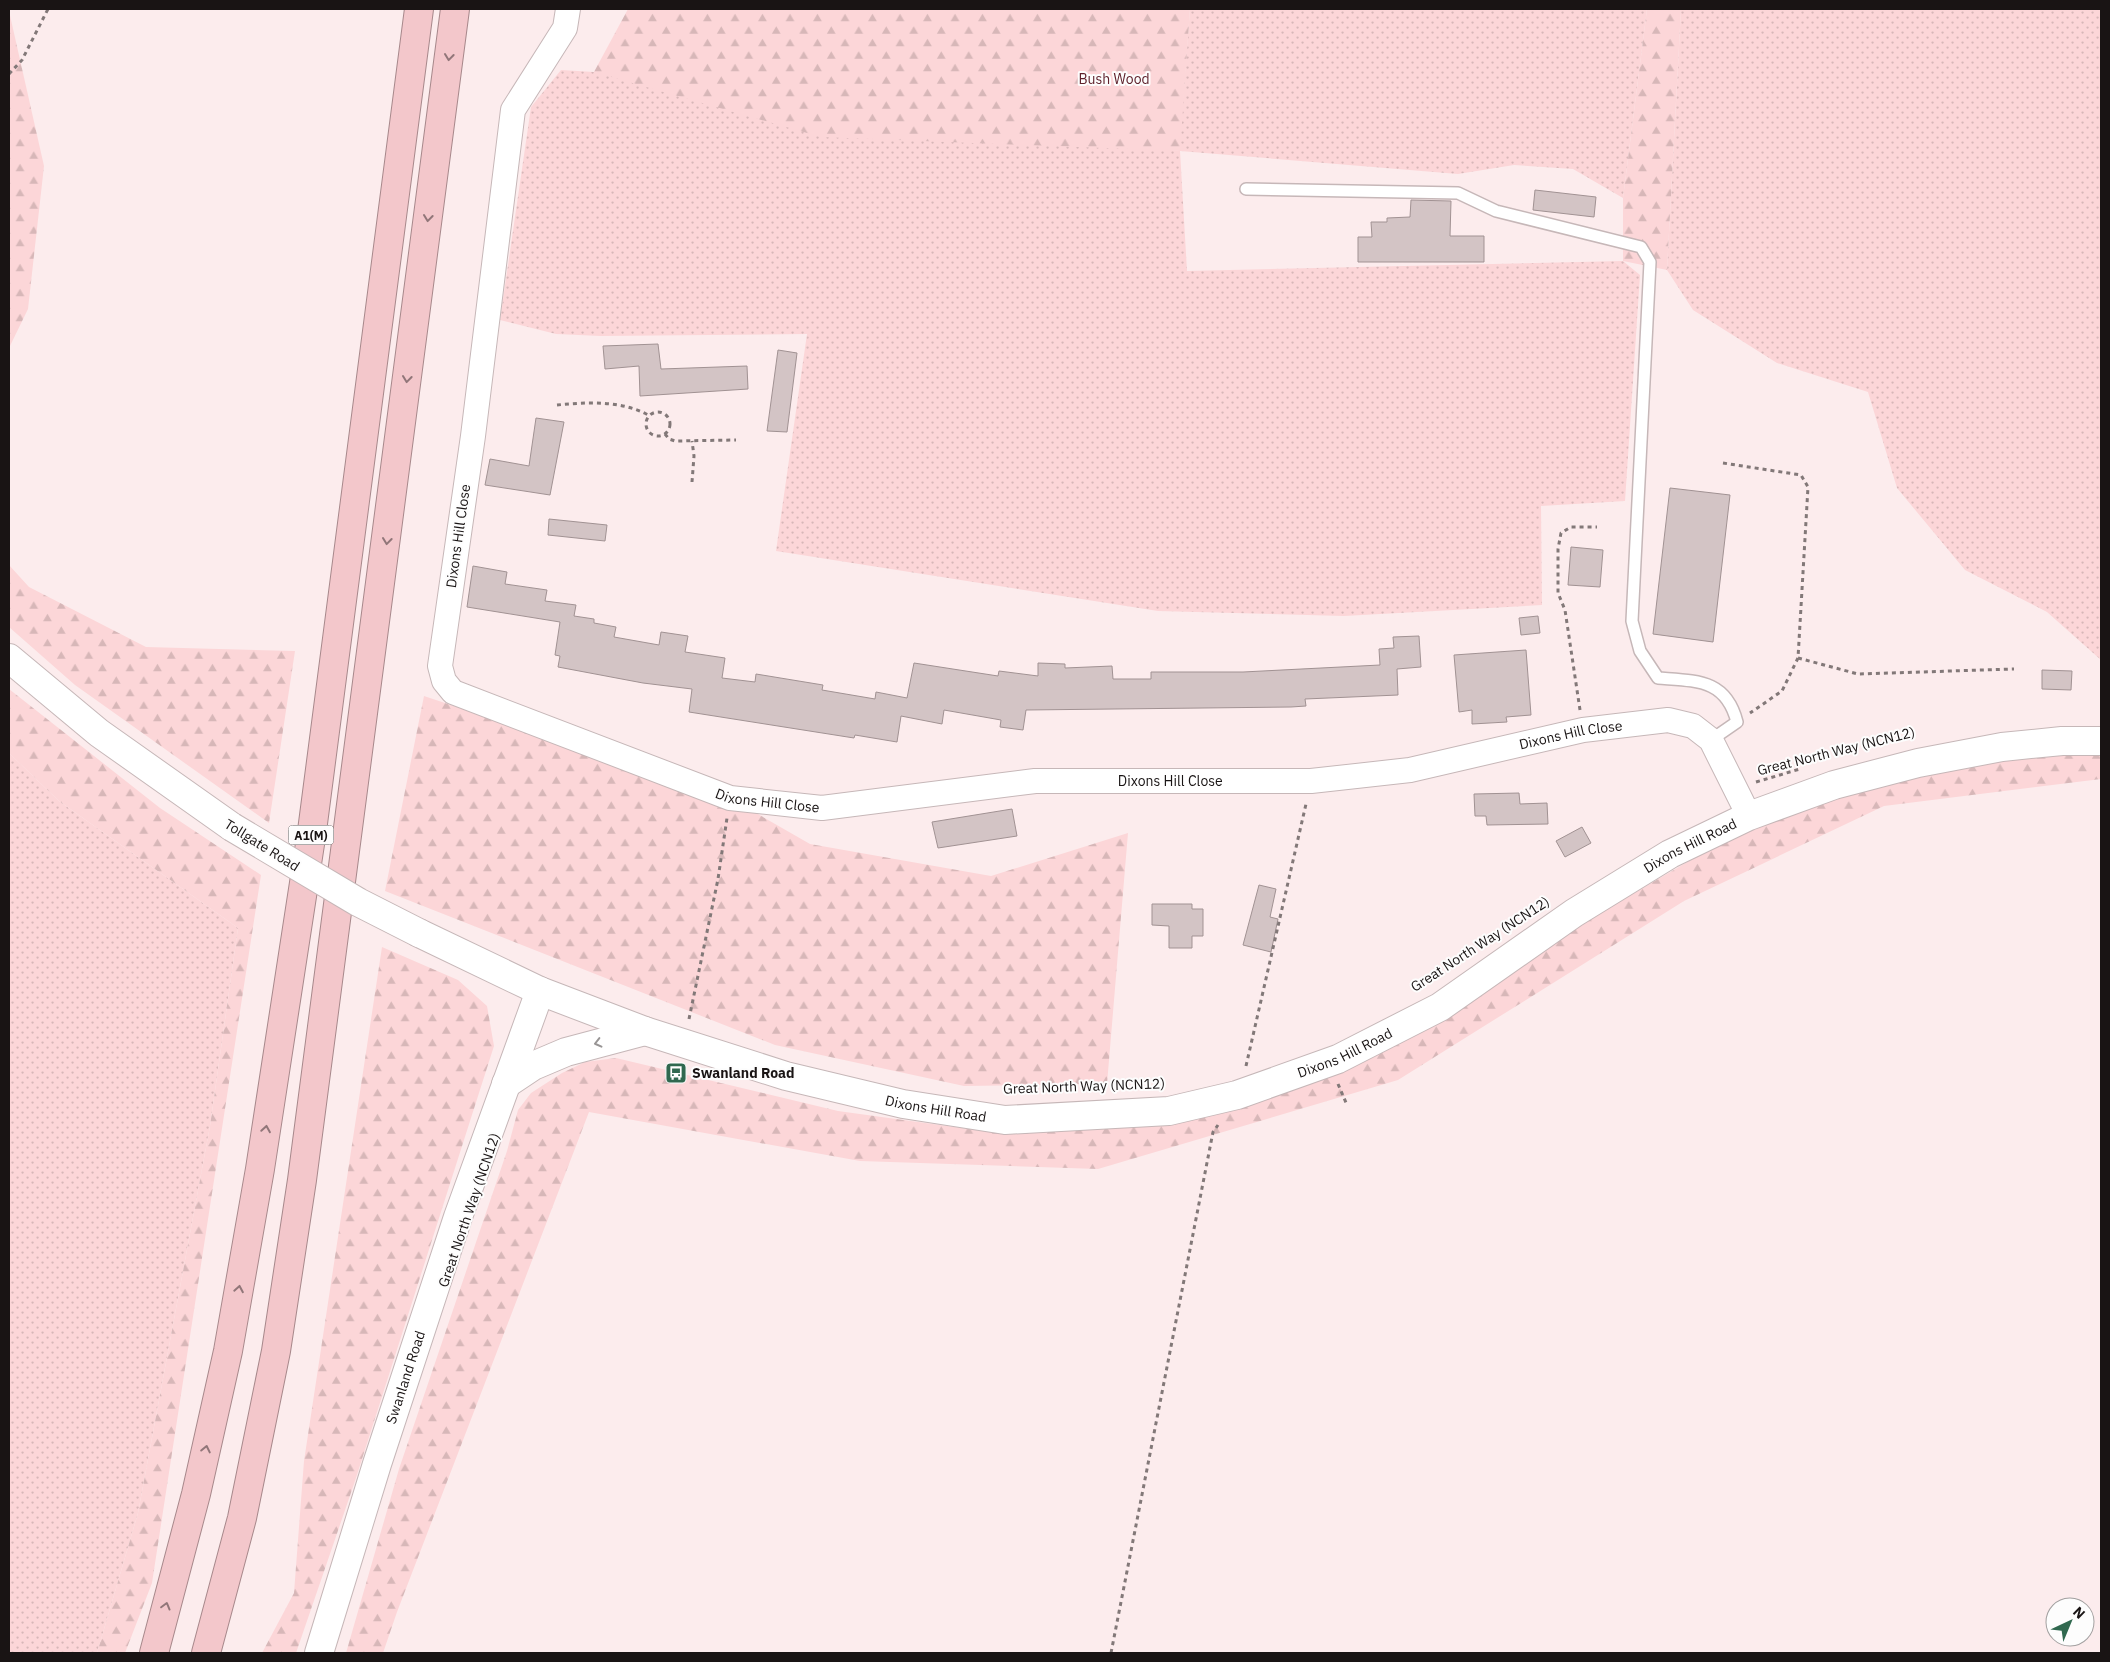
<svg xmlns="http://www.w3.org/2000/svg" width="2110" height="1662" viewBox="0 0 2110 1662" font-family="'IBM Plex Sans',sans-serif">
<defs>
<pattern id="grass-dots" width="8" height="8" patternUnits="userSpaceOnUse" patternTransform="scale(1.25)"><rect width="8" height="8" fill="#fcd6d8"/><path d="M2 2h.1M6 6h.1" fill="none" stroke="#d7b7b8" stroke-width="1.8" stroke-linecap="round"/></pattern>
<pattern id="forest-firs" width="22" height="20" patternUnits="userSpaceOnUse" patternTransform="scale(1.25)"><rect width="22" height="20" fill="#fcd6d8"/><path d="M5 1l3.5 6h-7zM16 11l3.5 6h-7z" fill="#d7b7b8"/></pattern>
</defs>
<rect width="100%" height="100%" fill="#fceced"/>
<g fill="url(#grass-dots)">
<path d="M1190 9H1647L1623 198 1573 169 1514 165 1458 174 1180 151 1187 271 1623 261 1640 275 1625 501 1541 506 1542 605 1344 616 1158 611 776 551 807 334 601 336 556 334 500 320 531 107 561 70 594 72 1179 151Z"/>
<path d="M1681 9H2101V660L2047 612 1965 570 1897 488 1868 392 1777 363 1693 310 1667 270Z"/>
<path d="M9 753 59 801 238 928 210 1126 138 1513 97 1653H9Z"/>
</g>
<g fill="url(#forest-firs)">
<path d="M628 9H1190L1180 151 821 137 594 72Z"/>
<path d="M1647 9H1681L1667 270 1623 261V198Z"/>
<path d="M9 11 44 166 28 309 9 348Z"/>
<path d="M9 565 29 587 146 647 295 651 269 823 75 685 9 627Z"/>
<path d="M9 689 160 808 261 875 152 1583 125 1653H97L138 1513 210 1126 238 928 59 801 9 753Z"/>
<path d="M424 696 730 798 810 844 991 876 1128 833 1107 1084 964 1086 775 1045 385 891Z"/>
<path d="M2058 747 2101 748V779L1884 806 1684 901 1398 1080 1098 1169 860 1161 589 1112 397 1612 383 1653H346L399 1469 507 1151 518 1110 531 1093 562 1073 585 1062 616 1058 838 1111 998 1133 1207 1115 1557 938 1744 829 1841 791Z"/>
<path d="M382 947 458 980 487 1006 494 1046 355 1481 296 1653H262L294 1593 304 1461Z"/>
</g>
<g fill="#d3c4c5" stroke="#a19293">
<path d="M1535 190 1596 197 1594 217 1533 210Z"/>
<path d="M1411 200 1451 201 1450 236H1484V262H1358V237H1372L1371 222H1387V218L1410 217Z"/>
<path d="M658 344 661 369 747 366 748 389 640 396 639 366 605 369 603 346Z"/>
<path d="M778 350 797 353 787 432 767 431Z"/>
<path d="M536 418 564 422 550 495 485 485 490 459 529 466Z"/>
<path d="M1670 488 1730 495 1713 642 1653 634Z"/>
<path d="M549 519 607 525 605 541 548 535Z"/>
<path d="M1571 547 1603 550 1600 587 1568 585Z"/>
<path d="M473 566 507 572 505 584 547 590 545 601 576 605 574 616 594 619V623L616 627 614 637 659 645 661 632 688 636 685 652 725 658 722 678 755 682 756 674 823 685 822 690 875 699 876 692 907 698 914 663 998 676 999 671 1038 676V663L1065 664V668L1112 666 1113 679H1151V672H1243L1380 665 1379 649 1394 648 1393 637 1419 636 1421 667 1397 669 1398 695 1305 699 1306 706 1291 707 1026 710 1023 730 1000 727 1001 720 944 710 942 724 901 716 897 742 855 735 854 738 689 712 692 689 643 683 558 667 560 656 555 655 560 622 467 607Z"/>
<path d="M1538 616 1540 633 1521 635 1519 618Z"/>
<path d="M1526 650 1531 715 1506 717 1507 722 1472 724V710L1459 712 1454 655Z"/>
<path d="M2042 670 2072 671 2071 690 2042 689Z"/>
<path d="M1519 793 1520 804 1547 803 1548 824 1487 825 1486 816H1475L1474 794Z"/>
<path d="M1012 809 1017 836 938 848 932 822Z"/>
<path d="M1582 827 1591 843 1565 857 1556 841Z"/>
<path d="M1259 885 1276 889 1270 917 1278 919 1271 952 1243 945Z"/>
<path d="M1152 904H1192V909H1203V936H1192V948H1169V926L1152 925Z"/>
</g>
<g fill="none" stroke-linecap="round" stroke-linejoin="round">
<g stroke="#c6b7b8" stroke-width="14">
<path id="service" d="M1246 189 1458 193 1496 211 1641 247 1650 262 1632 621 1640 651 1658 678C1697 681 1726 679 1737 722L1711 740"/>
</g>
<g stroke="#c6b7b8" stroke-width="26">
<g id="minor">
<path id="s1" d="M568 9 565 28 513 110 473 436 440 666 444 681 453 692 730 798 822 808 1035 781H1311L1410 770 1583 730 1668 720 1693 726 1711 740 1749 816"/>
</g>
</g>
<g stroke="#c6b7b8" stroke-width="30">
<g id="tertiary">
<path d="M9 658 99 733 232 827"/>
<path id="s2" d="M419 933 540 991 645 1031 786 1076 903 1104 1005 1120 1169 1111 1237 1095 1338 1059 1440 1007 1574 913 1670 854 1749 816 1834 785 1918 763 2002 747 2062 741H2101"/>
<path d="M506 1084 533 1066 566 1052 645 1031"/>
<path id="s3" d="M319 1653 377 1464 458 1217 540 991"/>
</g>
</g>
<g stroke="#a7888b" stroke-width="30">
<g id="motorway">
<path d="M154 1653 196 1494 228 1351 260 1169 312 831 419 9"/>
<path d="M206 1653 242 1518 276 1351 302 1180 455 9"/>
</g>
</g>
<g stroke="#827878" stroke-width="3" stroke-dasharray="4 4" stroke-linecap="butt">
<path d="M9 74 22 60 48 9"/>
<path d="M557 405C588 402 622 400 650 416"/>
<circle cx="658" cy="424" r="12"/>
<path d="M665 434 669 439 675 441 736 440"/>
<path d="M1723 463 1801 475 1808 487 1798 658 1782 691 1750 713"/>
<path d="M692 482 694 456 692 441"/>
<path d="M1798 658 1858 674 2014 669"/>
<path d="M1580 710 1565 610 1558 593V549L1561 533 1571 527H1597"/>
<path d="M1756 782 1800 769"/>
<path d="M689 1019 718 879 727 818"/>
<path d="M1246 1066 1306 804"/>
<path d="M1338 1084 1347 1105"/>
<path d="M1111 1653 1213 1132 1218 1125"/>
</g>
<use href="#service" stroke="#fff" stroke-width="11"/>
<use href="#minor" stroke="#fff" stroke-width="24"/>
<use href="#tertiary" stroke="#fff" stroke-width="28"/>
<use href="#motorway" stroke="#f3c7cb" stroke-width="28"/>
<g stroke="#c6b7b8" stroke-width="30" stroke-linecap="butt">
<path id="tertiary-bridge" d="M232 827 358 902 419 933"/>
</g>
<use href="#tertiary-bridge" stroke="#fff" stroke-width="28"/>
</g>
<defs><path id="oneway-chevron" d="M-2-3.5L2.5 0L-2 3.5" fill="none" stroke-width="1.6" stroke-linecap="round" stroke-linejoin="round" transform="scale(1.25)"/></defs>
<g stroke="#917679">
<use href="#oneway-chevron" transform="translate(449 57) rotate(97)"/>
<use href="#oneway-chevron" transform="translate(428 218) rotate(97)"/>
<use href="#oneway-chevron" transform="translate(407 379) rotate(97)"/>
<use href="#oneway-chevron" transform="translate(387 541) rotate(97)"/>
<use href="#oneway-chevron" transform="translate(266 1129) rotate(-81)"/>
<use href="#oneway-chevron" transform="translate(239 1289) rotate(-80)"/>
<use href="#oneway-chevron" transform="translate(206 1449) rotate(-78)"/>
<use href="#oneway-chevron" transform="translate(166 1606) rotate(-75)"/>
</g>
<use stroke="#989595" href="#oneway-chevron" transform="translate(598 1043) rotate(166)"/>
<defs>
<g id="bus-square" transform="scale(1.125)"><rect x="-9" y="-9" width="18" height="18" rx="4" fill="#30684f" stroke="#fdfdfd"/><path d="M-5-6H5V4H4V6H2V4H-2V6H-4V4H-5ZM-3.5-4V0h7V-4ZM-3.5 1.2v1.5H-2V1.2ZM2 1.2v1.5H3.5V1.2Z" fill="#fff"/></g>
</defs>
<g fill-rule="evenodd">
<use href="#bus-square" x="676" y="1073"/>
</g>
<g text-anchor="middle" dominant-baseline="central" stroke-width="4" stroke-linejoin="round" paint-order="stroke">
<rect fill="#fdfdfd" stroke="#5d5a5a" stroke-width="1" x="288.5" y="825.5" width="45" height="19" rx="4"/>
<g font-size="12" font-weight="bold" fill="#191414">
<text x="311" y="835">A1(M)</text>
</g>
<g font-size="14" fill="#5f222c" stroke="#fdfdfd">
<text x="1114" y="79">Bush Wood</text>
</g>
<g font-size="14" fill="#191414" stroke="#fdfdfd">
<text transform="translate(458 536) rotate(-82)">Dixons Hill Close</text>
<text stroke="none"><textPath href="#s1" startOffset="1851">Dixons Hill Close</textPath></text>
<text transform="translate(1836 751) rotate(-14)">Great North Way (NCN12)</text>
<text stroke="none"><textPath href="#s1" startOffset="1446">Dixons Hill Close</textPath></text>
<text stroke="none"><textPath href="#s1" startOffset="1041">Dixons Hill Close</textPath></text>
<text transform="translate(262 845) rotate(32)">Tollgate Road</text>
<text stroke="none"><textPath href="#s2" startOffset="1372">Dixons Hill Road</textPath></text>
<text transform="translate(1480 944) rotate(-33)">Great North Way (NCN12)</text>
<text stroke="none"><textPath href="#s2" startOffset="968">Dixons Hill Road</textPath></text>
<text transform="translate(1084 1086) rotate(-2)">Great North Way (NCN12)</text>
<text stroke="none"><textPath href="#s2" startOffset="548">Dixons Hill Road</textPath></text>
<text transform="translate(469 1210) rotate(-71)">Great North Way (NCN12)</text>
<text stroke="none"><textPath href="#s3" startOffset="289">Swanland Road</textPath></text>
</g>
<g font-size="14" font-weight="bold" fill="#191414" stroke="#fdfdfd" text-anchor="start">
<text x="692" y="1073">Swanland Road</text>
</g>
</g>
<rect width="2110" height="1662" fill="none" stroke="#191414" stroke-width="20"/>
<g transform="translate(2070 1622) rotate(44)"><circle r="24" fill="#fdfdfd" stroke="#a2a0a0"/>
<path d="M0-4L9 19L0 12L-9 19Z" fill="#30684f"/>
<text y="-8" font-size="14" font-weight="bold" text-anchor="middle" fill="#191414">N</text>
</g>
</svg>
